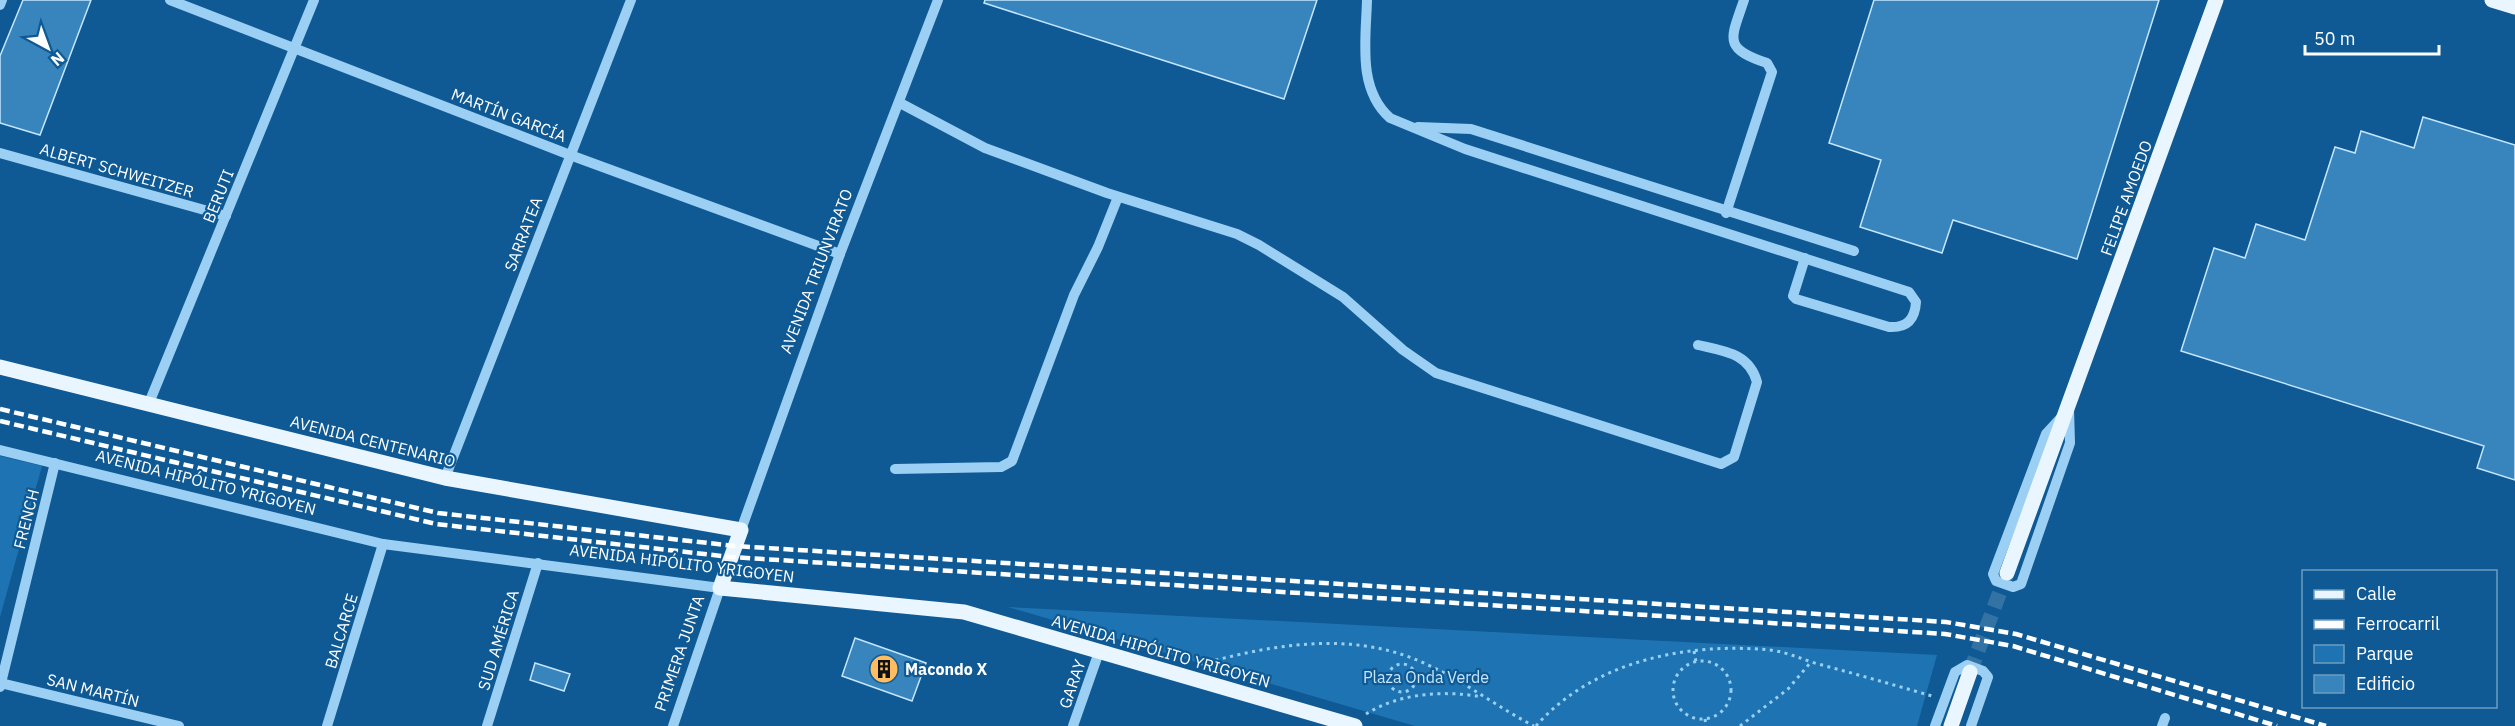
<svg xmlns="http://www.w3.org/2000/svg" width="2515" height="726" viewBox="0 0 2515 726" font-family="'IBM Plex Sans',sans-serif">
<rect width="100%" height="100%" fill="#0f5a94"/>
<g fill="#1e74b2">
<path d="M0 456 42 466 0 617Z"/>
<path d="M1008 607 1937 655 1917 726H1415Z"/>
</g>
<g fill="#3884bd" stroke="#c4e6fe" stroke-width="1.5">
<path d="M23 0H91L40 135 0 123V56Z"/>
<path d="M985 0H1317L1284 99 984 3Z"/>
<path d="M1874 0H2159L2077 259 1953 220 1942 253 1860 227 1881 160 1829 143Z"/>
<path d="M2423 117 2515 145V480L2477 468 2484 446 2181 351 2214 248 2245 258 2256 224 2305 240 2335 147 2355 153 2361 131 2414 148Z"/>
<path d="M855 638 926 663 912 701 842 676Z"/>
<path d="M535 663 570 674 564 691 530 680Z"/>
</g>
<g fill="none" stroke-linecap="round" stroke-linejoin="round">
<path stroke="#3373a4" stroke-width="15" stroke-dasharray="15 8" stroke-linecap="butt" d="M1970 672 2007 573"/>
<g stroke="#9ccff4" stroke-width="3" stroke-dasharray="3 4.5" stroke-linecap="butt">
<path d="M1694 651 1696 662"/>
<circle cx="1702" cy="690" r="29"/>
<circle cx="1402" cy="678" r="14"/>
<path d="M1201 664C1275 644 1354 630 1426 664 1464 681 1497 707 1534 726"/>
<path d="M1366 714C1399 693 1445 690 1482 697"/>
<path d="M1705 719 1706 726"/>
<path d="M1536 726C1593 661 1687 642 1770 650 1787 652 1801 659 1818 664 1856 674 1894 685 1932 696"/>
<path d="M1740 726 1788 689 1811 662"/>
</g>
<g stroke="#9ccff4" stroke-width="10">
<path d="M170 0 570 155 840 254"/>
<path d="M1367 0C1366 39 1357 89 1390 118L1465 149 1909 292 1916 302C1915 319 1907 328 1889 327L1796 299 1793 296 1805 258"/>
<path d="M0 5 2 0"/>
<path d="M900 103 985 148 1107 193 1237 234 1259 245 1343 297 1403 350 1436 373 1721 464 1734 457 1757 382C1749 353 1724 351 1698 345"/>
<path d="M1418 127 1471 129 1854 251"/>
<path d="M0 153 226 216"/>
<path d="M1726 213 1772 72 1767 63C1722 48 1731 39 1744 0"/>
<path d="M149 403 314 0"/>
<path d="M2069 409 2070 443 2021 584 2013 587 1996 581 1993 574 2046 434Z"/>
<path d="M0 450 383 544 720 588 673 726"/>
<path d="M895 469 1001 467 1012 461 1074 295 1098 247 1118 197"/>
<path d="M445 478 631 0"/>
<path d="M741 530 840 254 938 0"/>
<path d="M1 683 179 726"/>
<path d="M0 687 55 463"/>
<path d="M327 726 383 544"/>
<path d="M487 726 538 563"/>
<path d="M1073 726 1099 652"/>
<path d="M1935 726 1955 672 1967 665 1983 671 1988 677 1971 726"/>
<path d="M2162 726 2165 718"/>
</g>
<g stroke="#e9f5ff" stroke-width="15">
<path d="M2492 0 2515 7"/>
<path d="M0 367 445 478 741 530 720 588 964 612 1355 726"/>
<path d="M2007 573 2216 0"/>
<path d="M1951 726 1970 672"/>
</g>
<g stroke="#fff" stroke-width="4.5" stroke-dasharray="10 4.5" stroke-linecap="butt">
<path d="M0 409 438 513 735 546 1946 622 2016 634 2326 726"/>
<path d="M0 421 436 524 731 557 1945 634 2013 646 2277 726"/>
</g>
</g>
<defs>
<g id="building-disc" transform="scale(1.5)"><circle r="9.5" fill="#ffbd5f" stroke="#0f5a94"/><path d="M-4-6H4V6H1V3H-1V6H-4ZM-2.5-4.3h1.7v1.8h-1.7ZM.8-4.3h1.7v1.8H.8ZM-2.5-1h1.7V.8h-1.7ZM.8-1h1.7V.8H.8Z" fill="#111"/></g>
</defs>
<g fill-rule="evenodd">
<use href="#building-disc" x="884" y="669"/>
</g>
<g text-anchor="middle" dominant-baseline="central" stroke-width="4.5" stroke-linejoin="round" paint-order="stroke">
<g font-size="16" fill="#fff" stroke="#0f5a94">
<text transform="translate(509 115) rotate(21)">MARTÍN GARCÍA</text>
<text transform="translate(117 170) rotate(16)">ALBERT SCHWEITZER</text>
<text transform="translate(218 196) rotate(-68)">BERUTI</text>
<text transform="translate(2126 198) rotate(-70)">FELIPE AMOEDO</text>
<text transform="translate(523 234) rotate(-69)">SARRATEA</text>
<text transform="translate(816 271) rotate(-69)">AVENIDA TRIUNVIRATO</text>
<text transform="translate(373 441) rotate(14)">AVENIDA CENTENARIO</text>
<text transform="translate(206 482) rotate(14)">AVENIDA HIPÓLITO YRIGOYEN</text>
<text transform="translate(26 519) rotate(-76)">FRENCH</text>
<text transform="translate(682 563) rotate(7)">AVENIDA HIPÓLITO YRIGOYEN</text>
<text transform="translate(341 631) rotate(-73)">BALCARCE</text>
<text transform="translate(498 640) rotate(-73)">SUD AMÉRICA</text>
<text transform="translate(1161 651) rotate(16)">AVENIDA HIPÓLITO YRIGOYEN</text>
<text transform="translate(679 653) rotate(-71)">PRIMERA JUNTA</text>
<text transform="translate(1072 684) rotate(-71)">GARAY</text>
<text transform="translate(93 690) rotate(14)">SAN MARTÍN</text>
</g>
<g font-size="16" font-weight="bold" fill="#fff" stroke="#0f5a94" text-anchor="start">
<text x="905" y="669">Macondo X</text>
</g>
<g font-size="16" fill="#c4e6fe" stroke="#0f5a94">
<text x="1426" y="677">Plaza Onda Verde</text>
</g>
</g>
<rect x="2302" y="570" width="195" height="138" fill="#0f5a94" stroke="#6f9cbf" stroke-width="1.5"/>
<rect x="2314" y="590" width="30" height="9" fill="#e9f5ff" stroke="#6f9cbf" stroke-width="1.5"/>
<text x="2356" y="600" font-size="18" fill="#ffffff">Calle</text>
<rect x="2314" y="620" width="30" height="9" fill="#ffffff" stroke="#6f9cbf" stroke-width="1.5"/>
<text x="2356" y="630" font-size="18" fill="#ffffff">Ferrocarril</text>
<rect x="2314" y="645" width="30" height="18" fill="#1e74b2" stroke="#6f9cbf" stroke-width="1.5"/>
<text x="2356" y="660" font-size="18" fill="#ffffff">Parque</text>
<rect x="2314" y="675" width="30" height="18" fill="#3884bd" stroke="#6f9cbf" stroke-width="1.5"/>
<text x="2356" y="690" font-size="18" fill="#ffffff">Edificio</text>
<g transform="translate(48 48) rotate(139)" stroke="#0f5a94" stroke-width="4.5" paint-order="stroke">
<path d="M0-4.5L10 22L0 15L-10 22Z" fill="#ffffff"/>
<text y="-9" font-size="16" font-weight="bold" text-anchor="middle" fill="#ffffff">N</text>
</g>
<path d="M2305 45v9h134v-9" fill="none" stroke="#ffffff" stroke-width="3"/>
<text x="2314" y="45" font-size="18" fill="#ffffff" stroke="#0f5a94" stroke-width="4.5" paint-order="stroke">50 m</text>
</svg>
